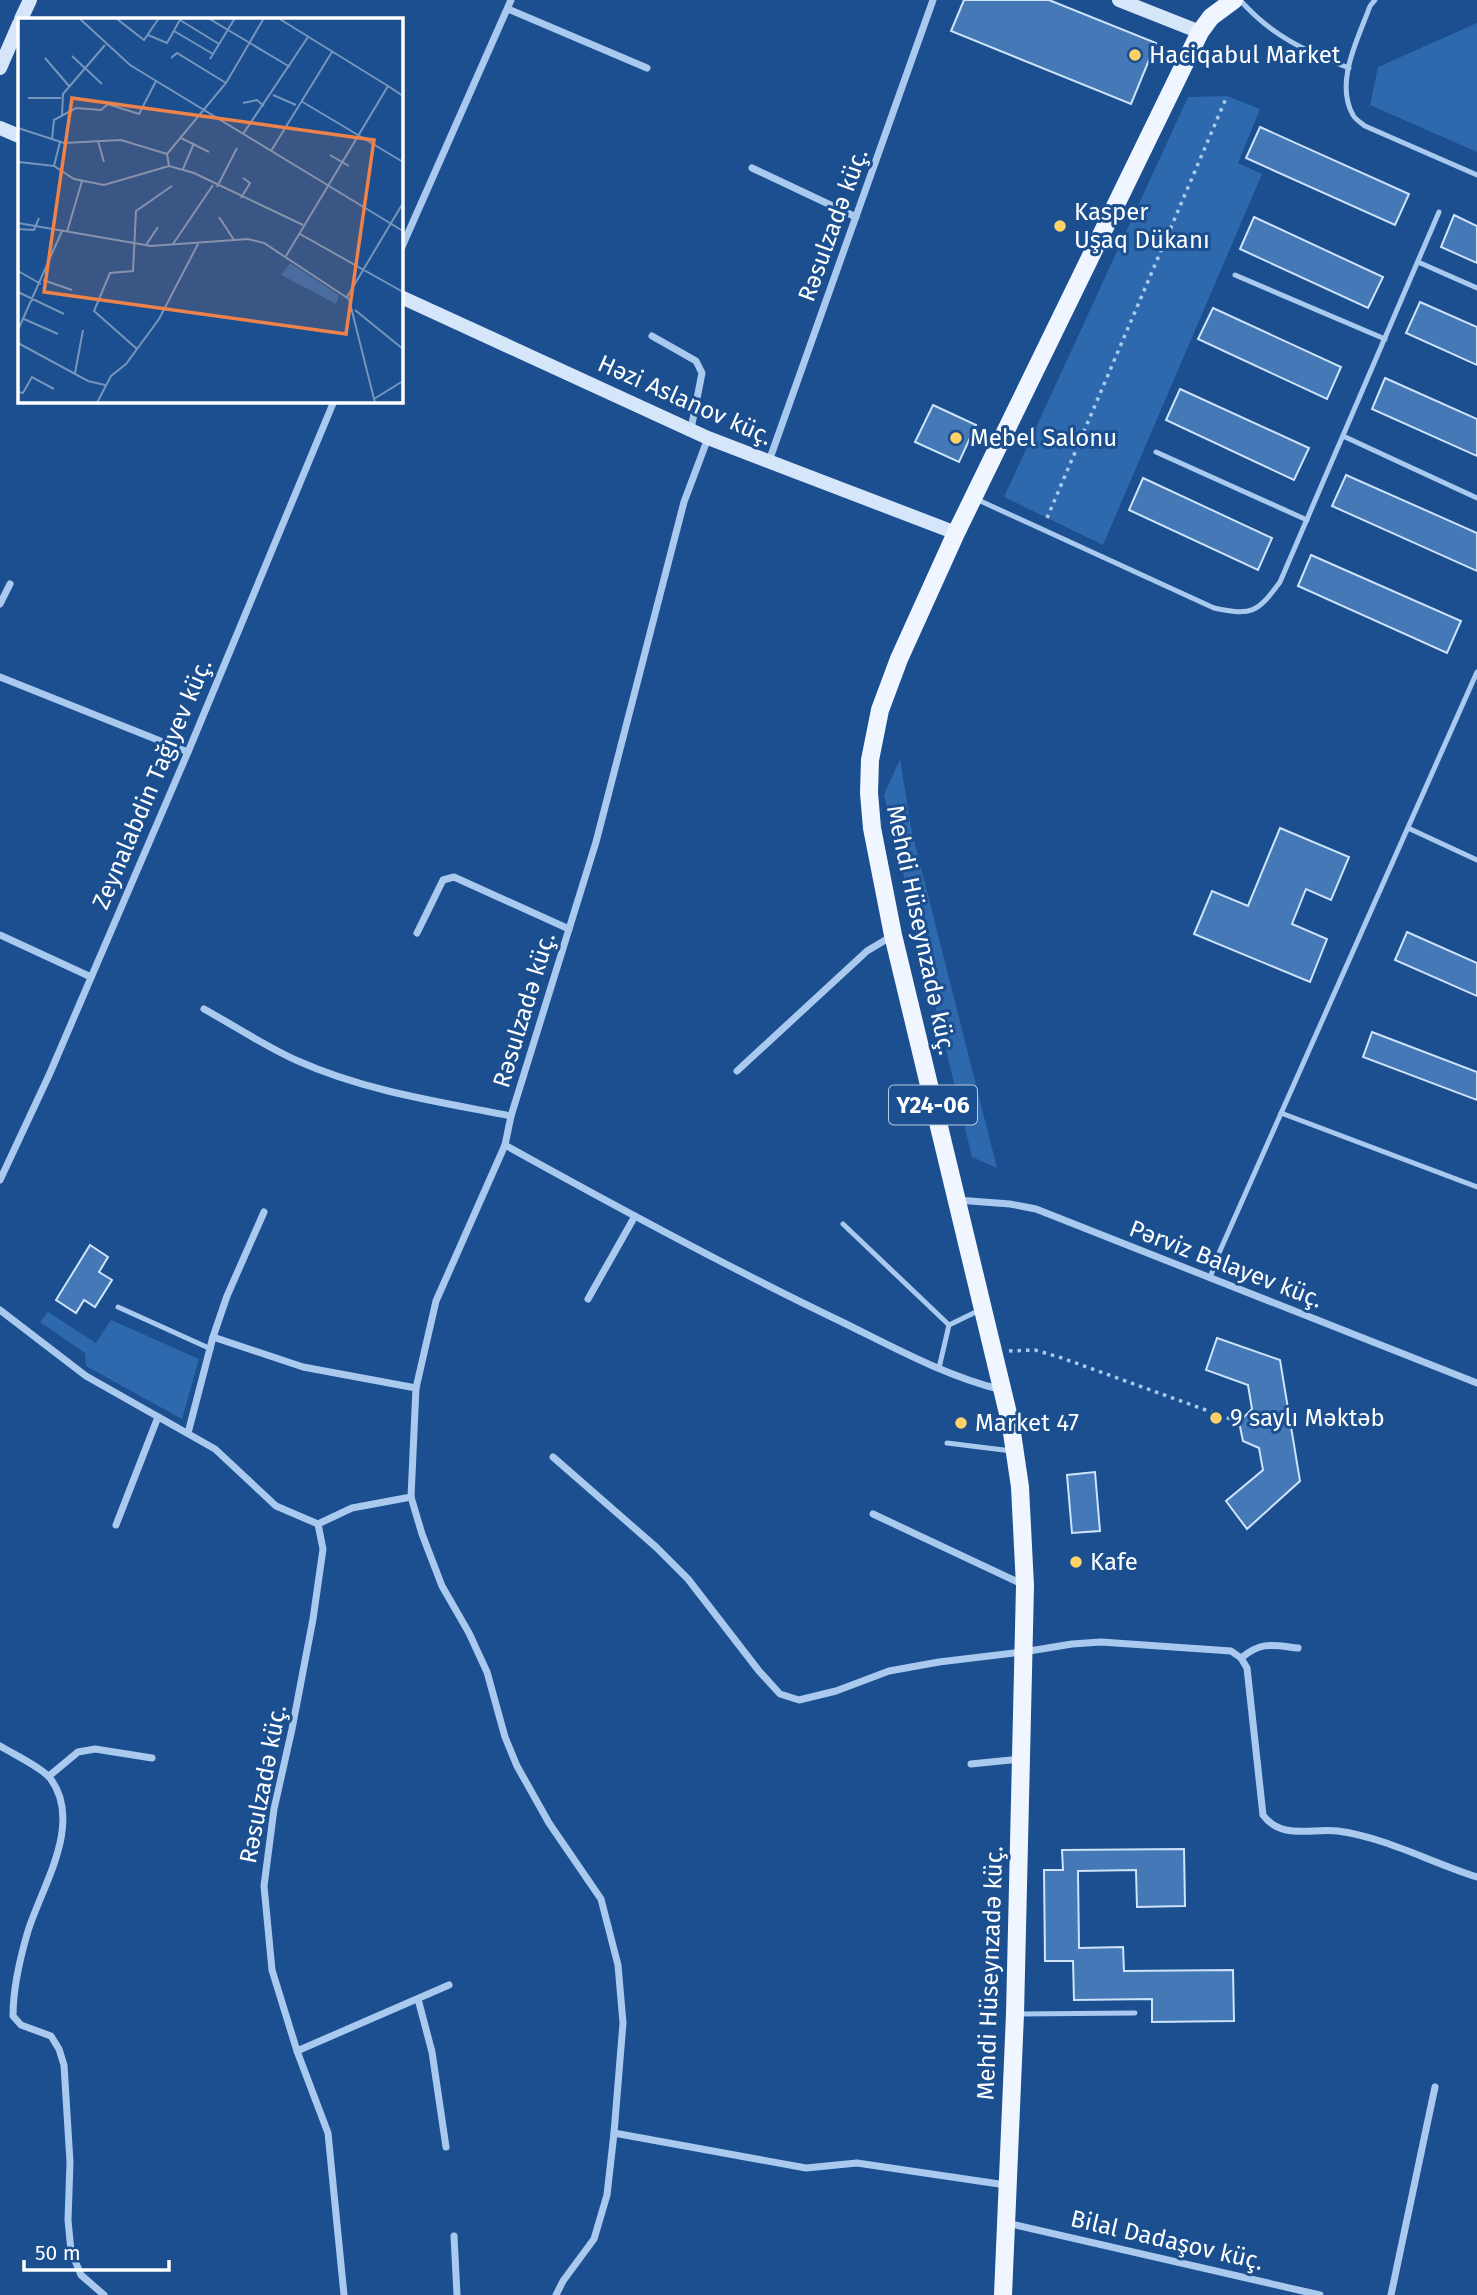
<svg xmlns="http://www.w3.org/2000/svg" width="1477" height="2295" viewBox="0 0 1477 2295" font-family="'Fira Sans',sans-serif">
<rect width="100%" height="100%" fill="#1b4f8f"/>
<g fill="#2e69ad">
<path d="M1477 23V152L1370 105 1378 67Z"/>
<path d="M1227 96 1260 109 1238 163 1262 174 1103 545 1004 497 1188 97Z"/>
<path d="M900 759 911 828 997 1168 972 1157 884 795Z"/>
<path d="M48 1312 96 1343 111 1320 199 1359 182 1419 86 1366 85 1353 40 1322Z"/>
</g>
<g fill="#4478b7" stroke="#cfe3fa" stroke-width="2">
<path d="M964 0H1049L1156 43 1131 104 951 31Z"/>
<path d="M1260 127 1409 194 1395 225 1246 158Z"/>
<path d="M1454 215 1477 226V263L1441 247Z"/>
<path d="M1254 217 1383 277 1368 308 1240 249Z"/>
<path d="M1420 302 1477 327V365L1406 333Z"/>
<path d="M1213 308 1341 367 1327 399 1198 339Z"/>
<path d="M1385 378 1477 419V456L1372 409Z"/>
<path d="M1180 389 1309 448 1294 480 1166 420Z"/>
<path d="M933 405 976 425 959 462 915 442Z"/>
<path d="M1346 475 1477 533V571L1332 506Z"/>
<path d="M1143 478 1272 538 1258 570 1129 510Z"/>
<path d="M1311 555 1461 621 1447 653 1298 586Z"/>
<path d="M1280 828 1349 857 1331 900 1306 889 1292 924 1327 939 1310 982 1194 934 1212 891 1248 906Z"/>
<path d="M1407 932 1477 963V996L1395 960Z"/>
<path d="M1372 1032 1477 1072V1100L1363 1057Z"/>
<path d="M90 1245 108 1257 99 1272 112 1280 95 1307 84 1300 76 1313 56 1300Z"/>
<path d="M1217 1338 1280 1360 1300 1481 1247 1529 1226 1501 1263 1470 1259 1448 1243 1441 1239 1422 1252 1409 1248 1385 1206 1370Z"/>
<path d="M1095 1472 1100 1531 1072 1533 1067 1475Z"/>
<path d="M1184 1849 1185 1906 1137 1907 1136 1870 1078 1871 1079 1948 1123 1947 1124 1971 1233 1970 1234 2021 1152 2022V1999L1074 2000 1073 1961H1045L1044 1870H1063L1062 1850Z"/>
</g>
<g fill="none" stroke-linecap="round" stroke-linejoin="round">
<g stroke="#a9c9ee" stroke-width="3.5" stroke-dasharray="3.5 5" stroke-linecap="butt">
<path d="M1047 518 1227 96"/>
<path d="M1009 1351 1035 1350 1062 1358 1239 1422"/>
</g>
<g stroke="#a9c9ee" stroke-width="5">
<path d="M1240 0C1272 36 1305 51 1349 68"/>
<path d="M1375 0 1370 6C1359 37 1334 82 1353 115 1355 119 1361 123 1365 126L1477 175"/>
<path d="M1418 262 1477 288"/>
<path d="M1235 275 1385 339"/>
<path d="M1343 436 1477 498"/>
<path d="M1156 452 1307 520"/>
<path d="M976 499 1214 608C1252 616 1257 613 1280 582L1439 212"/>
<path d="M1408 828 1477 860"/>
<path d="M1281 1113 1477 1187"/>
<path d="M843 1224 949 1325"/>
<path d="M1210 1278 1219 1253 1477 672"/>
<path d="M118 1307 211 1349"/>
<path d="M939 1368 949 1325 980 1310"/>
<path d="M947 1443 1012 1451"/>
<path d="M1018 2014 1135 2013"/>
</g>
<g stroke="#a9c9ee" stroke-width="7">
<path d="M508 9 647 68"/>
<path d="M752 168 856 217"/>
<path d="M401 249 511 0"/>
<path d="M652 336 696 361 702 373 691 429"/>
<path d="M769 461 933 0"/>
<path d="M0 604 10 584"/>
<path d="M0 677 188 752"/>
<path d="M417 933 443 880 454 877 569 929"/>
<path d="M0 935 91 977"/>
<path d="M204 1009C235 1026 266 1047 298 1061 365 1091 440 1102 511 1116"/>
<path d="M737 1071 867 951 892 936"/>
<path d="M505 1145C615 1206 727 1267 840 1321 893 1347 945 1376 1002 1390"/>
<path d="M0 1180 50 1073 188 752 334 401"/>
<path d="M957 1200 1010 1204 1036 1209 1477 1383"/>
<path d="M588 1299 635 1216"/>
<path d="M0 1310 86 1376 215 1449 276 1506 318 1524"/>
<path d="M213 1337 303 1367 416 1388"/>
<path d="M188 1433 213 1337 227 1296 264 1212"/>
<path d="M553 1457 656 1547 688 1579 759 1671 780 1694 799 1700 836 1691 889 1671 939 1662 1023 1652 1072 1644 1101 1642 1231 1651 1241 1658 1247 1668 1263 1815C1281 1840 1311 1828 1338 1831 1387 1838 1430 1862 1477 1877"/>
<path d="M411 1497 422 1534 442 1586 469 1633 487 1672 505 1737 517 1766 549 1823 601 1899 618 1965 623 2023 614 2133 607 2195 594 2239 563 2281 556 2295"/>
<path d="M873 1514 1024 1585"/>
<path d="M116 1525 158 1417"/>
<path d="M1241 1658C1262 1641 1272 1645 1298 1648"/>
<path d="M0 1746C13 1754 41 1767 50 1778 84 1823 42 1886 28 1931 20 1958 13 1987 13 2016L21 2025 51 2036 59 2049 64 2065 70 2162 68 2220 71 2251 81 2275 104 2295"/>
<path d="M971 1764 1020 1759"/>
<path d="M49 1776 78 1752 95 1749 152 1758"/>
<path d="M418 1999 432 2052 446 2147"/>
<path d="M297 2051 449 1985"/>
<path d="M614 2133 806 2168 857 2163 1006 2185"/>
<path d="M1007 2223 1320 2295"/>
<path d="M454 2236 457 2295"/>
<path d="M344 2295 328 2133 297 2051 272 1970 264 1886 274 1809 292 1729 313 1619 323 1549 318 1524 352 1508 411 1497 416 1388 436 1301 505 1145 511 1116 596 842 684 502 708 438"/>
<path d="M1391 2295 1435 2087"/>
</g>
<g stroke="#d6e6fa" stroke-width="14">
<path d="M1119 0 1200 32"/>
<path d="M21 19 30 0"/>
<path d="M0 68 19 24"/>
<path d="M0 128 19 136"/>
<path d="M401 297 708 438 956 533"/>
</g>
<path stroke="#f0f6ff" stroke-width="18" d="M1003 2295 1015 2014 1025 1586 1020 1487 1011 1426 893 935 872 828 869 793 870 760 880 710 899 659 956 533 1200 32 1211 17 1234 0"/>
</g>
<g fill="#ffd166" stroke="#1b4f8f" stroke-width="2.5">
<circle cx="1135" cy="55" r="7"/>
<circle cx="1060" cy="226" r="7"/>
<circle cx="956" cy="438" r="7"/>
<circle cx="1216" cy="1418" r="7"/>
<circle cx="961" cy="1423" r="7"/>
<circle cx="1076" cy="1562" r="7"/>
</g>
<g text-anchor="middle" dominant-baseline="central" stroke-width="6" stroke-linejoin="round" paint-order="stroke">
<rect fill="#1b4f8f" stroke="#bbcadd" stroke-width="2" x="889" y="1085.5" width="88" height="39" rx="5"/>
<g font-size="23" font-weight="bold" fill="#fff">
<text x="933" y="1105">Y24-06</text>
</g>
<g font-size="24" fill="#fff" stroke="#1b4f8f" text-anchor="start">
<text x="1149" y="55">Haciqabul Market</text>
<text x="1074" y="212">Kasper<tspan x="1074" dy="28">Uşaq Dükanı</tspan></text>
<text x="970" y="438">Mebel Salonu</text>
<text x="1230" y="1418">9 saylı Məktəb</text>
<text x="975" y="1423">Market 47</text>
<text x="1090" y="1562">Kafe</text>
</g>
<g font-size="24" fill="#fff" stroke="#1b4f8f">
<text transform="translate(833 225) rotate(-70)">Rəsulzadə küç.</text>
<text transform="translate(685 400) rotate(24)">Həzi Aslanov küç.</text>
<text transform="translate(152 784) rotate(-67)">Zeynalabdin Tağıyev küç.</text>
<text transform="translate(921 930) rotate(78)">Mehdi Hüseynzadə küç.</text>
<text transform="translate(524 1010) rotate(-73)">Rəsulzadə küç.</text>
<text transform="translate(1226 1264) rotate(21)">Pərviz Balayev küç.</text>
<text transform="translate(263 1784) rotate(-79)">Rəsulzadə küç.</text>
<text transform="translate(990 1973) rotate(-88)">Mehdi Hüseynzadə küç.</text>
<text transform="translate(1167 2240) rotate(13)">Bilal Dadaşov küç.</text>
</g>
</g>
<g transform="translate(18 18)">
<rect width="385" height="385" fill="#1b4f8f"/>
<path d="M272 245 321 277 318 286 263 257Z" fill="#2e69ad"/>
<path fill="none" stroke="#7695bc" stroke-width="2" d="M61 0 112 47 385 213M190 0 272 49M260 0 370 68M99 1 126 22 141 0M162 2 201 26M156 13 195 36M130 17 149 25 163 0M54 38 84 66M27 40 51 68M153 40 159 35 208 65M192 41 217 0M255 77 278 87M10 80H43M283 83 340 117M225 85 239 82 246 88M44 98 45 76 87 27M0 110 46 125 103 122 149 136 151 148 176 155 285 207M225 116 290 19M340 117 385 144M163 120 191 134M34 121 36 102 58 90 83 92 90 86 121 96 138 63M80 123 86 144M253 133 314 34M149 136 208 65 246 0M312 137 331 148M1 144 36 148 56 161 86 167 151 148M36 148 42 124M165 151 176 125M199 169 219 130M223 180 232 165 225 160M201 199 216 222M0 205 133 228 230 221 246 225 331 281 357 385M0 211 16 212 21 200M49 214 64 163M282 216 385 274M155 226 195 167M128 227 140 209M268 238 370 68 385 78M0 253 23 266M25 262 54 272M0 274 46 296M329 279 385 185M337 292 385 331M6 301 40 316M0 312 44 213M0 325 70 363 87 367M119 331 76 293 92 255 115 253 118 193 154 168M57 355 65 312M0 374 5 375 14 359 36 371M356 381 385 363M79 385 93 358 108 346 141 301 180 226"/>
<path fill="#ee8249" fill-opacity="0.15" stroke="#ee8249" stroke-width="3.5" d="M54 80 356 122 328 316 26 274Z"/>
<rect width="385" height="385" fill="none" stroke="#fff" stroke-width="3.5"/>
</g>
<path d="M24 2260v10h145v-10" fill="none" stroke="#ffffff" stroke-width="3.5"/>
<text x="35" y="2260" font-size="21" fill="#ffffff" stroke="#1b4f8f" stroke-width="5" paint-order="stroke">50 m</text>
</svg>
